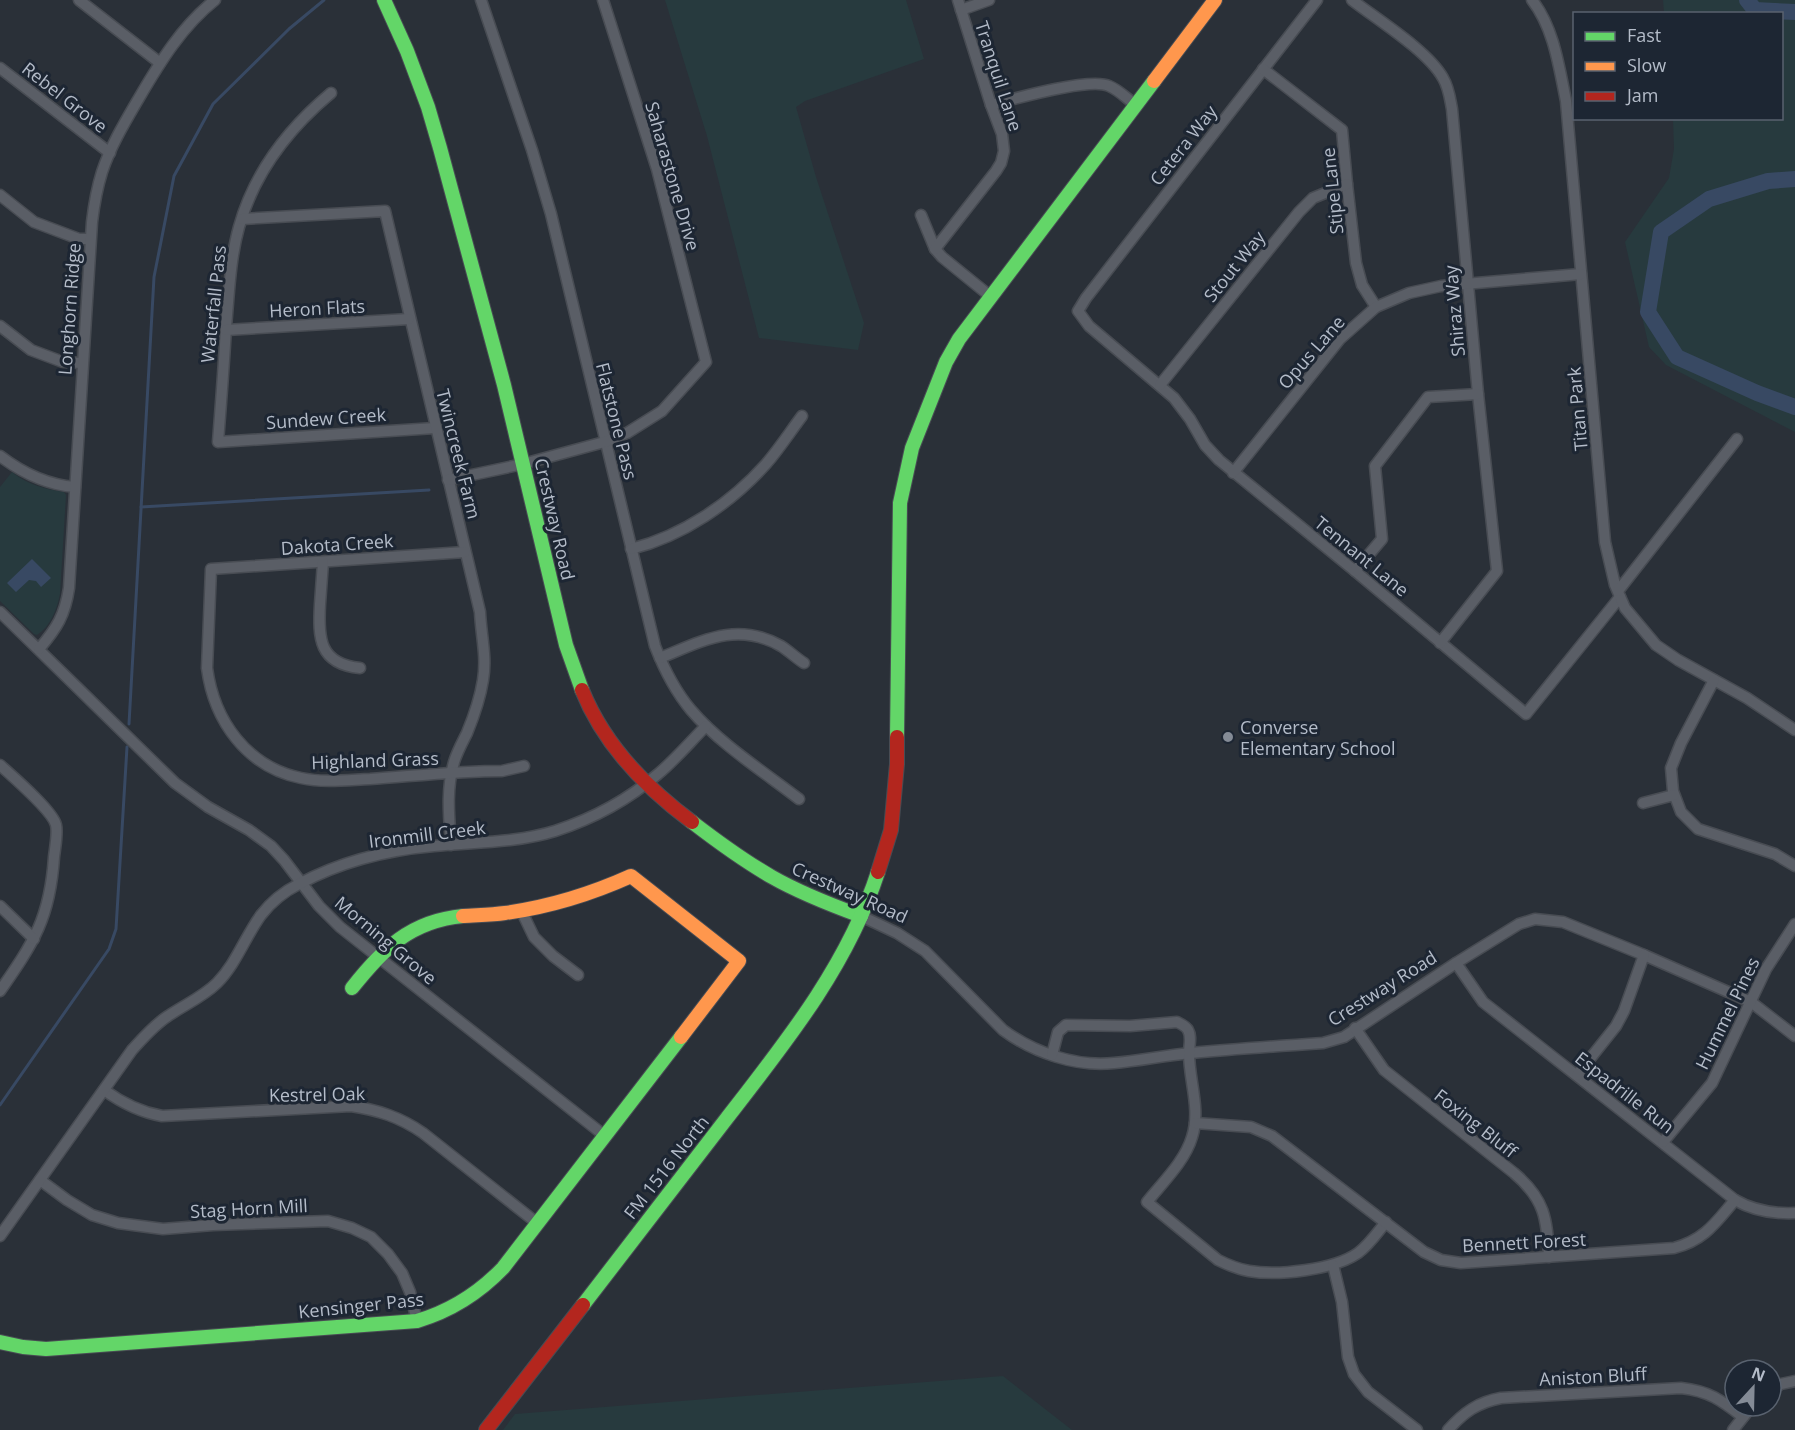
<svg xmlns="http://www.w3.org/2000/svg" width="1795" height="1430" viewBox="0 0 1795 1430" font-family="'Open Sans',sans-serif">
<rect width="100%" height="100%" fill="#2a3038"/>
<g fill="#273a3e">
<path d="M665 0H906L924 59 805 101 796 107 816 177 864 323 858 350 759 338 707 136Z"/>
<path d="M1663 0H1795V432L1666 365 1649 347 1625 242 1669 178 1674 149 1673 119 1782 118V14L1664 13Z"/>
<path d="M12 472C28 485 45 489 64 492L66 495 60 594C57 609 51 626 37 635L34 634 0 601V487Z"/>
<path d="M1003 1376 1072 1430H503L515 1414Z"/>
</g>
<path fill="#384963" d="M32 559 51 578 41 587 36 581 29 580 16 592 7 583Z"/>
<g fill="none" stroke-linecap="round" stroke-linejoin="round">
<g stroke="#384963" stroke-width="3">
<path d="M141 507 429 490"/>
<path d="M129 724 154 277 174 176 213 104 289 29 324 0"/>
<path d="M0 1105 109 949 116 929 127 747"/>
</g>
<g stroke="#384963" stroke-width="16">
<path d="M1747 0 1755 10 1795 12"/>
<path d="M1795 179 1768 181 1709 199 1661 232 1648 312 1677 357 1757 393 1795 407"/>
</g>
<g stroke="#484c53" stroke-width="13">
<g id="street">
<path d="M79 0 160 63"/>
<path d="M481 0 532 150 551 214 655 646C664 669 675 691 691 710 720 744 764 772 799 799"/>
<path d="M1317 0 1086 298 1078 311 1089 326 1174 398 1190 419 1205 445 1219 460 1355 571 1526 714 1620 597"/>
<path d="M1352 0C1378 20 1428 51 1443 78 1449 88 1450 99 1452 109L1478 394 1497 571 1440 643"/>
<path d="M1532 0C1554 28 1559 67 1566 101L1605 542 1615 585 1625 608 1656 645 1678 660 1747 698 1795 730"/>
<path d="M961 10 989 0"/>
<path d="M0 68 110 153"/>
<path d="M1263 69 1342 130 1347 184 1356 263 1362 285 1376 307"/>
<path d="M331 93C289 128 254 173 239 227 230 259 229 294 226 327 224 365 221 403 218 442L435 428"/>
<path d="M991 105C1013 99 1091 77 1109 86 1119 90 1127 99 1136 105"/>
<path d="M0 195 34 222 79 239H90"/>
<path d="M921 215 935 249 942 257 990 296"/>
<path d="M242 219 385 211 480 612C481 635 487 657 483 680 480 699 474 716 467 733 462 743 457 752 454 762 446 790 449 816 451 845"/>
<path d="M935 249 996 171 1001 163 1004 151 1002 134 991 105 958 0"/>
<path d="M0 326 31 350 63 362 82 363"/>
<path d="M226 330 409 319"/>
<path d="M1160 385 1299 212 1313 198 1347 184"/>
<path d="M0 456C21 472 48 485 75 487"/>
<path d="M1233 473 1340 339 1376 307 1409 293 1441 286 1581 274"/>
<path d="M448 480 523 464 608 441 627 433 662 411 706 362 657 169 603 0"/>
<path d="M631 549C683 536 731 503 766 464 779 449 790 432 802 416"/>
<path d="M465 552 211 569 207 668C214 721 247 767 301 778 324 783 347 780 370 779 414 776 458 771 502 771L524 766"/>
<path d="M323 562C322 576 321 590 320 604 318 638 319 664 360 668"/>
<path d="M1355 571 1382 539 1375 466 1428 397 1478 394"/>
<path d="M1618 591 1737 439"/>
<path d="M0 612 175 783 208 807 249 830 271 846 284 860 319 906 340 927 605 1136"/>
<path d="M39 649C57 628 65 615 69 588L92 222C94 205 97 188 102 172 111 145 125 122 139 98 160 62 182 26 215 0"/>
<path d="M660 658C702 641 737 621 781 646 789 651 796 658 804 663"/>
<path d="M1714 680 1681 743 1671 768 1673 791 1681 812 1698 829 1775 854 1795 866"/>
<path d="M0 765C12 776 53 811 56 825 58 833 55 848 54 857 50 918 34 942 0 991"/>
<path d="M1643 803 1674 795"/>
<path d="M0 906 34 939"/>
<path d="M521 910 534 937 553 956 578 975"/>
<path d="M861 916 897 933 925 951 1003 1030C1034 1053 1076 1067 1114 1063 1140 1061 1166 1055 1191 1053 1235 1049 1279 1046 1323 1043L1344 1037 1456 963 1519 924 1535 919 1563 922 1644 955 1751 1002 1795 1036"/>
<path d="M1456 963 1483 1002 1735 1200C1754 1211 1773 1214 1795 1213"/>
<path d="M1355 1028 1384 1070 1514 1173C1545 1199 1547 1219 1549 1257"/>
<path d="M1052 1055 1058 1032 1066 1025 1130 1026 1177 1022C1181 1024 1186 1026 1188 1030 1192 1037 1189 1045 1189 1053 1189 1081 1201 1109 1192 1137 1185 1161 1163 1182 1147 1202L1218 1260C1228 1265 1238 1269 1249 1271 1277 1276 1334 1270 1358 1253 1369 1245 1377 1233 1386 1222"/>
<path d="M1577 1075 1616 1026 1624 1011 1644 955"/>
<path d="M104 1090C122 1103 139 1112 162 1116L351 1106C378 1110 400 1117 423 1133L537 1223"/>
<path d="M1195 1123 1251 1127 1272 1136 1424 1252 1441 1260 1461 1263 1674 1248C1705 1240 1716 1222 1735 1200"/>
<path d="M1663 1142 1712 1083 1766 969 1795 924"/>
<path d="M40 1180 67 1200 92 1215 118 1223 163 1229 213 1225 328 1221 352 1228 371 1237 388 1254 402 1273 410 1292 417 1321"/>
<path d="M0 1236 132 1050C143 1038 154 1025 168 1016 184 1005 203 997 217 983 236 964 245 937 261 915 271 902 285 891 299 884 340 862 388 850 434 846 475 842 516 843 555 831 592 819 629 799 658 774 675 760 690 742 706 726"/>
<path d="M1333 1265 1342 1302 1348 1357 1354 1374 1368 1392 1417 1430"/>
<path d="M1771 1390 1781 1384 1795 1381"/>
<path d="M1448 1430C1463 1413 1478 1402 1501 1398L1681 1388C1709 1391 1721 1400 1743 1417"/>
<path d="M1733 1430 1752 1406"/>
</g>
</g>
<g stroke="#484c53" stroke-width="16">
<g id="fast">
<path d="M384 0 407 51 428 107 440 148 504 385 566 645 582 690"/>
<path d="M897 737 900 503 912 448 946 362 959 339 1154 81"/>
<path d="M692 822C718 842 744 861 772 877 800 893 831 905 861 916"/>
<path d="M352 988C383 949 410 921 463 916"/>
<path d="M583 1305C631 1243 679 1180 727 1118 786 1042 848 965 878 872"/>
<path d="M0 1342 23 1347 46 1349 417 1321C451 1311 478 1294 503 1268L681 1037"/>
</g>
</g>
<g stroke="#484c53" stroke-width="16">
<g id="slow">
<path d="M1154 81 1215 0"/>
<path d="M463 916C477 915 491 915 505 913 549 907 591 894 631 876L739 961 681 1037"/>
</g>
</g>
<g stroke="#484c53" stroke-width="16">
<g id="jam">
<path d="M582 690C604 745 645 787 692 822"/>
<path d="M878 872 891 830 897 764V737"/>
<path d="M486 1430 583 1305"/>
</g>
</g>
<use href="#street" stroke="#5a5e66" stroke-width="10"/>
<use href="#fast" stroke="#63d668" stroke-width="14"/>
<use href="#slow" stroke="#ff974d" stroke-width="14"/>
<use href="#jam" stroke="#b3261e" stroke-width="14"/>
</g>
<circle fill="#848b96" stroke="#1d2633" stroke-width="2" cx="1228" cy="737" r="6"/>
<g text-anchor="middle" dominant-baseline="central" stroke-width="6" stroke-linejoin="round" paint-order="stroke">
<g font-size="18" fill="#b4bcc9" stroke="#1d2633">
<text transform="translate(999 76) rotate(72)">Tranquil Lane</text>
<text transform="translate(65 97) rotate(38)">Rebel Grove</text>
<text transform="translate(1183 145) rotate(-52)">Cetera Way</text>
<text transform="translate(673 176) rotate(74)">Saharastone Drive</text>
<text transform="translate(1332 191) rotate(-96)">Stipe Lane</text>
<text transform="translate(1234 266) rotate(-51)">Stout Way</text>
<text transform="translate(213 304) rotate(-84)">Waterfall Pass</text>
<text transform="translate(317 308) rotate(-3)">Heron Flats</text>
<text transform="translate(69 309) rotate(-86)">Longhorn Ridge</text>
<text transform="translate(1454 311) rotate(-95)">Shiraz Way</text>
<text transform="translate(1311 352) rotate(-49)">Opus Lane</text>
<text transform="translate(1577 409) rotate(-95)">Titan Park</text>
<text transform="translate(326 418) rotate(-4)">Sundew Creek</text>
<text transform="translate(617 421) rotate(76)">Flatstone Pass</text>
<text transform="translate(459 454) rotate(76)">Twincreek Farm</text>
<text transform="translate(555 519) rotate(77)">Crestway Road</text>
<text transform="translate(337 544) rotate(-4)">Dakota Creek</text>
<text transform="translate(1362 556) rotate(39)">Tennant Lane</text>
<text transform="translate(375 760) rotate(-2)">Highland Grass</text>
<text transform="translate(427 834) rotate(-7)">Ironmill Creek</text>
<text transform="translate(850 892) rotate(24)">Crestway Road</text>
<text transform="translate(386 940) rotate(40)">Morning Grove</text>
<text transform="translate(1382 988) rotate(-32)">Crestway Road</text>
<text transform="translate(1727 1013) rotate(-64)">Hummel Pines</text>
<text transform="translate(1625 1092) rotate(38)">Espadrille Run</text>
<text transform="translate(317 1094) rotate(-1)">Kestrel Oak</text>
<text transform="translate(1476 1123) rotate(38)">Foxing Bluff</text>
<text transform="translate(666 1167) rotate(-52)">FM 1516 North</text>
<text transform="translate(249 1208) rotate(-3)">Stag Horn Mill</text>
<text transform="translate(1524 1242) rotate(-3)">Bennett Forest</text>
<text transform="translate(361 1305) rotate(-6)">Kensinger Pass</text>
<text transform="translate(1593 1376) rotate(-3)">Aniston Bluff</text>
</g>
<g font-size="18" fill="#b4bcc9" stroke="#1d2633" text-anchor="start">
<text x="1240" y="727">Converse<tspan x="1240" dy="21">Elementary School</tspan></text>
</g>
</g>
<rect x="1573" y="12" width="210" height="108" fill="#1d2633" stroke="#59626f" stroke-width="1.5"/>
<rect x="1585" y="32" width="30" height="9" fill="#63d668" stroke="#59626f" stroke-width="1.5"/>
<text x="1627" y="42" font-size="18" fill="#b4bcc9">Fast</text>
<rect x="1585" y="62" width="30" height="9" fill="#ff974d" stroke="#59626f" stroke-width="1.5"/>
<text x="1627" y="72" font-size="18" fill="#b4bcc9">Slow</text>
<rect x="1585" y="92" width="30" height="9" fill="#b3261e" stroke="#59626f" stroke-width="1.5"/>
<text x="1627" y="102" font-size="18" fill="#b4bcc9">Jam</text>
<g transform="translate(1753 1388) rotate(22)"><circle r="28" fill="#1d2633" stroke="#59626f" stroke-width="1.5"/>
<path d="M0-4.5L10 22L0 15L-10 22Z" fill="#848b96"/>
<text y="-9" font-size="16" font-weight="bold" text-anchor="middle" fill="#b4bcc9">N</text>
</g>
</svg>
